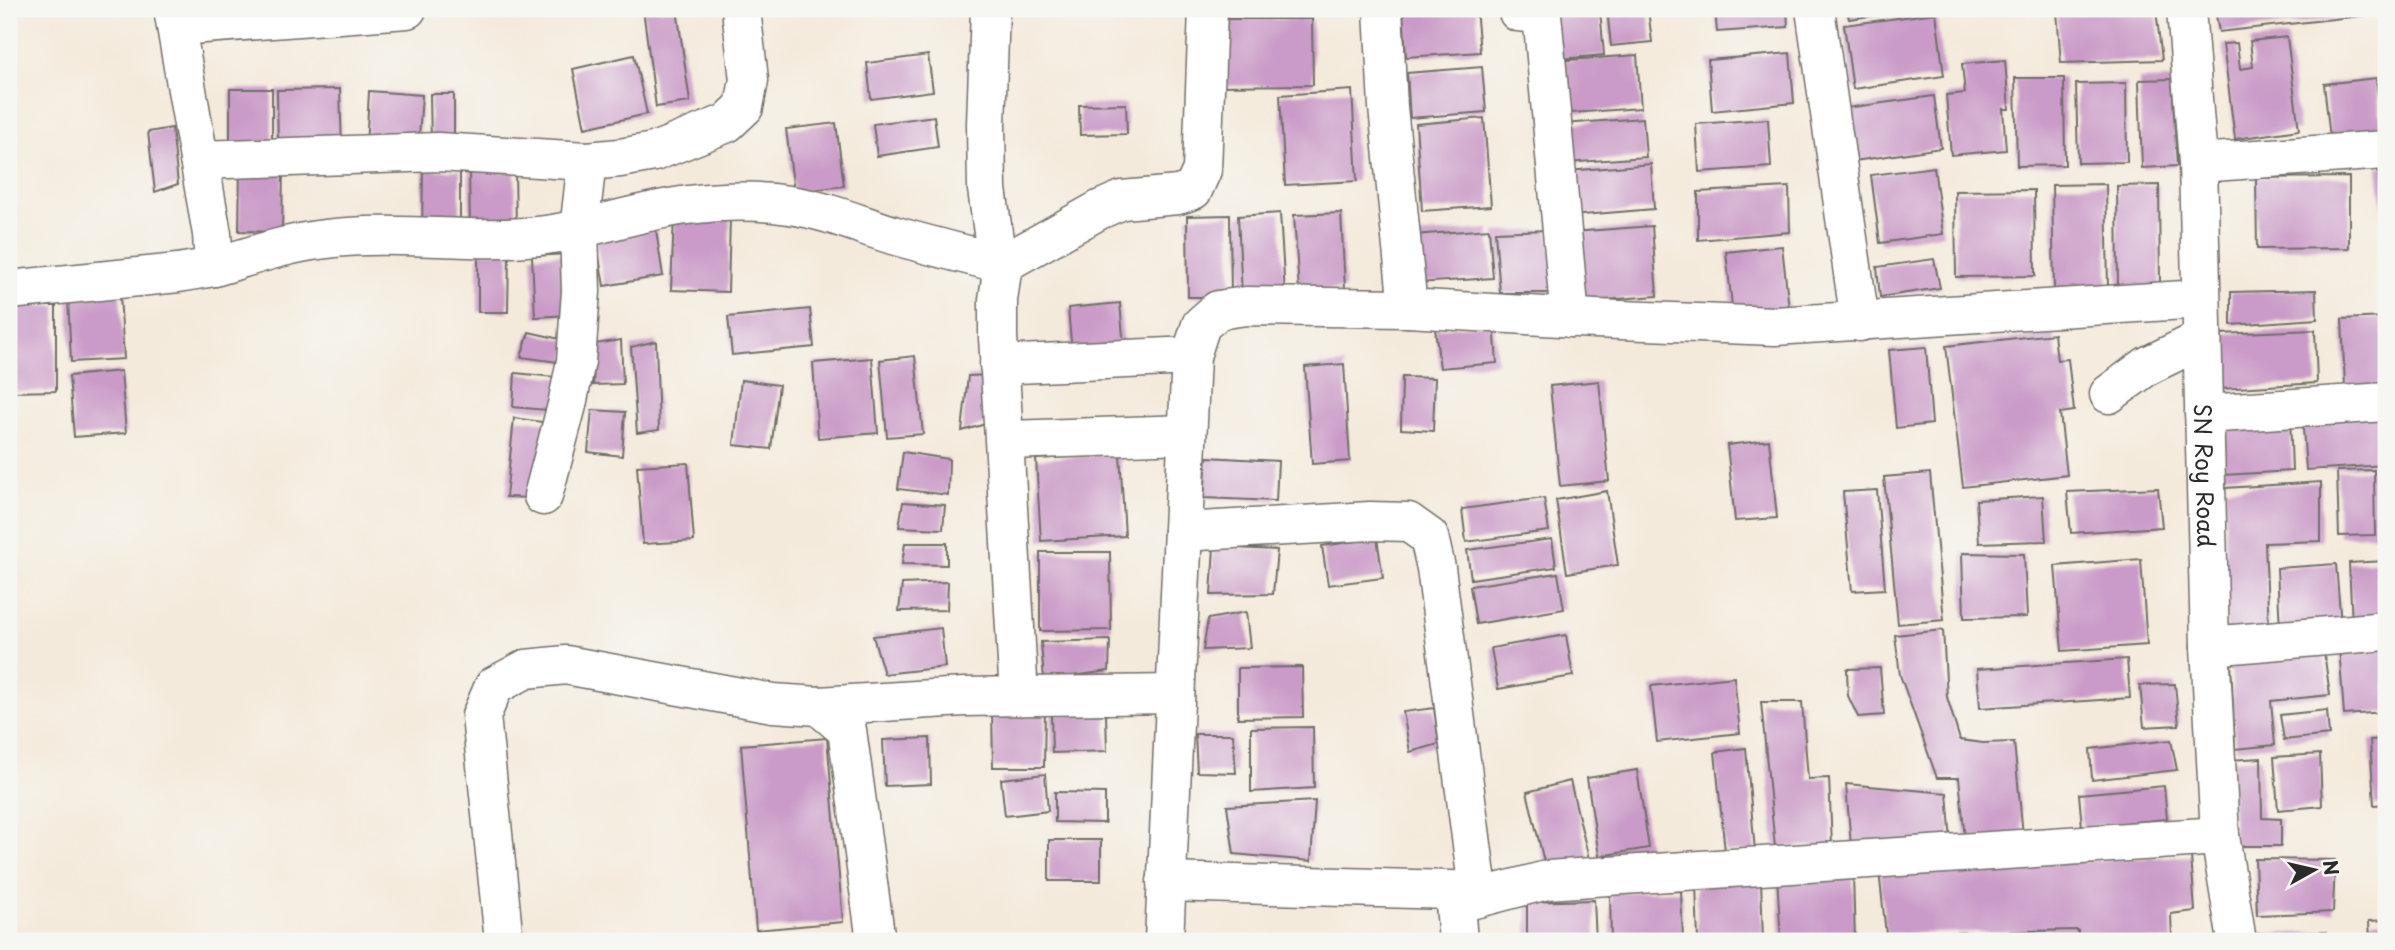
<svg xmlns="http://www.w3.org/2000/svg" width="2395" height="950" viewBox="0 0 2395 950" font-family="'Playpen Sans',sans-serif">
<rect width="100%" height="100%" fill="#f6f6f2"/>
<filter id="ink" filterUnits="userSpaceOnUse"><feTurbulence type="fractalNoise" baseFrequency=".0143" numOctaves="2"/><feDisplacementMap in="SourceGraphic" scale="14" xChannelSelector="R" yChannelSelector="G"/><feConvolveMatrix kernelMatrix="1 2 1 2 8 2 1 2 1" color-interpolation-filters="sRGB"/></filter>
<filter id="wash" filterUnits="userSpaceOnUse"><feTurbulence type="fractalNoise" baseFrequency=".00686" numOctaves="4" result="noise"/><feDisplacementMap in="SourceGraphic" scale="28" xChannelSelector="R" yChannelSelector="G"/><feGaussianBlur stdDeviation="1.57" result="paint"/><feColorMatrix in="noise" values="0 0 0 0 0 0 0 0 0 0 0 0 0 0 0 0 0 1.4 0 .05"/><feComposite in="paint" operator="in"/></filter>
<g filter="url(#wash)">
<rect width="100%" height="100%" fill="#f4eadb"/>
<g id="blocks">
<g fill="#ca9bc8">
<path d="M643 9H677L690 102 656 107Z"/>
<path d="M1403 9H1476L1480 52 1406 57Z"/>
<path d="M1546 9H1600L1604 55 1550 60Z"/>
<path d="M1607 9H1648L1652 42 1611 46Z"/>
<path d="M1715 9H1787L1788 27 1717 32Z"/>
<path d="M1847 9H1911V10L1849 19Z"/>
<path d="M2215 9H2386V13L2219 32Z"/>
<path d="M2156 10 2162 60 2061 63 2057 12Z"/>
<path d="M1936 13 1944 76 1853 89 1844 25Z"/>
<path d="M1217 19H1312L1313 85 1217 86Z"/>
<path d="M2287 37 2299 130 2235 139 2223 44 2237 43 2240 69 2253 67 2250 41Z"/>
<path d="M1790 53 1794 103 1712 111 1708 60Z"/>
<path d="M634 55 647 114 585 128 573 69Z"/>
<path d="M928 55 933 91 871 99 867 63Z"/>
<path d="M1637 55 1641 108 1557 114 1554 61Z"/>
<path d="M2005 60 2009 109H2003L2006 150 1951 155 1946 95 1965 93 1962 64Z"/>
<path d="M1482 67 1486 112 1410 118 1407 73Z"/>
<path d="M2015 78H2064L2065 165 2017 166Z"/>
<path d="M2376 78 2382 131 2330 138 2324 84Z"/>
<path d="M2172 79 2177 166 2142 168 2139 80Z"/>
<path d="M2126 83 2127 162 2078 163 2076 84Z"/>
<path d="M230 89H272V150L230 149Z"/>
<path d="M340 89 342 148 278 150 277 90Z"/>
<path d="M1352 90 1357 181 1285 185 1280 95Z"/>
<path d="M369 91 422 95 418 152 366 148Z"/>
<path d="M430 94H454V143L431 144Z"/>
<path d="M1934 96 1941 148 1854 161 1846 108Z"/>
<path d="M1126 104 1127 134 1080 135 1079 105Z"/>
<path d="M934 116 938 147 877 156 873 124Z"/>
<path d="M1484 118 1491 206 1422 211 1416 124Z"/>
<path d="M1643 118 1646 157 1566 163 1563 124Z"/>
<path d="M1768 119 1771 167 1699 172 1696 124Z"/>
<path d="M836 123 844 186 794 192 786 129Z"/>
<path d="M172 128 178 184 155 192 148 132Z"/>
<path d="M1651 164 1654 209 1571 216 1568 171Z"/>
<path d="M240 166 283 167 282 232 239 231Z"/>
<path d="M515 166 516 230 470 231 469 167Z"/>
<path d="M2386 166V222L2384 223 2378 167Z"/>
<path d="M1934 167 1943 234 1880 243 1871 175Z"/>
<path d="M423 170H460V232L422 231Z"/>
<path d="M2349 177V248L2257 249 2256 178Z"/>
<path d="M2106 184 2108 288 2054 289 2052 185Z"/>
<path d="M2159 185 2160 287 2118 288 2117 186Z"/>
<path d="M1789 187 1790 232 1698 240V192Z"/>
<path d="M2034 190 2035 276 1956 277 1955 191Z"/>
<path d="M1280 213 1285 294 1242 296 1238 216Z"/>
<path d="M1341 213 1345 289 1299 292 1294 215Z"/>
<path d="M1230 215 1231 297H1188L1187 216Z"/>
<path d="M674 216 730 218 728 292 671 290Z"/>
<path d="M1652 226 1657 296 1578 302 1573 232Z"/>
<path d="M1489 229 1493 278 1417 283 1414 235Z"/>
<path d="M656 230 663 276 604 286 596 240Z"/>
<path d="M1548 230 1557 293H1500L1495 232Z"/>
<path d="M1782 246 1789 309 1733 315 1726 252Z"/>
<path d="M478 252H509L508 312H478Z"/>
<path d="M568 254 569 315 535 317 532 256Z"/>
<path d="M1934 259 1940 288 1880 297 1877 267Z"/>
<path d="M2316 290 2317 319 2231 325V292Z"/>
<path d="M120 294 124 359 71 362 68 297Z"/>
<path d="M1120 303 1124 348 1072 353 1068 308Z"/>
<path d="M9 306H56V391L9 392Z"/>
<path d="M810 309 814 347 732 355 728 317Z"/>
<path d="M2386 317V384L2345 388 2342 319Z"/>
<path d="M1494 323 1497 363 1440 368 1435 329Z"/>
<path d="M2315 330 2317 383 2221 389 2219 334Z"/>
<path d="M529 332 569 341 565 363 521 357Z"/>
<path d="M2054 334 2057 360 2068 359 2074 411 2060 413 2067 475 1963 487 1946 346Z"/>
<path d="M621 340 623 384 593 385 595 344Z"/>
<path d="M656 341 659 430 637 433 631 347Z"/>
<path d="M1926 347 1932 424 1896 428 1889 350Z"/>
<path d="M915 356 923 434 887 437 880 360Z"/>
<path d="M872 358 878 433 818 438 813 363Z"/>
<path d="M1344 364 1350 461 1312 464 1305 367Z"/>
<path d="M121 371 126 433 74 437 69 376Z"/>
<path d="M515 373 564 378 558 411 513 407Z"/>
<path d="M992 375 989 423 962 431 968 376Z"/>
<path d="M1402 377 1435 378 1433 431 1401 429Z"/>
<path d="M741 380 779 385 771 449 734 445Z"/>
<path d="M1599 381 1609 481 1560 486 1550 386Z"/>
<path d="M2386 409V465L2306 470 2302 414Z"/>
<path d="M592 410 625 412 622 456 588 452Z"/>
<path d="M2290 415 2292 471 2223 475 2222 421Z"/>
<path d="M514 418 556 424 530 498 506 497Z"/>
<path d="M1769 440 1777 518 1735 521 1727 445Z"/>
<path d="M903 452 949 459 948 495 898 489Z"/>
<path d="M1120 454 1125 536 1041 541 1036 459Z"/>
<path d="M1207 457 1278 461 1276 501 1204 498Z"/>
<path d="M688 463 694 541 643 544 637 466Z"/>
<path d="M2374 470 2375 535 2339 536 2337 471Z"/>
<path d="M1930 473 1944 620 1898 624 1884 477Z"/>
<path d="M2321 482V541L2265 543 2269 629 2226 633 2225 488Z"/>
<path d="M2158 488 2162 527 2071 533 2067 492Z"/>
<path d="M1877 490 1885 589 1852 591 1843 492Z"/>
<path d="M1607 491 1618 565 1567 573 1556 500Z"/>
<path d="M2043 496 2046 541 1979 543 1976 500Z"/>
<path d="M1544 498 1549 531 1466 542 1462 509Z"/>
<path d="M903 502 945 505 943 529 899 527Z"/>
<path d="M1377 538 1383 578 1328 585 1322 546Z"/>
<path d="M1552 539 1556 567 1471 579 1467 550Z"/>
<path d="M905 543H947V565L902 564Z"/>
<path d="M1214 547 1277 550 1273 594 1211 595Z"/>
<path d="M1040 552H1110L1111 630 1040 631Z"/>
<path d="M1962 553 2024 554 2027 617 1964 618Z"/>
<path d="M2141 559 2147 645 2062 651 2055 566Z"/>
<path d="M2386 561V622L2352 624 2349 563Z"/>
<path d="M2336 564 2341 625 2280 630 2277 568Z"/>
<path d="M1558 573 1564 609 1476 624 1470 586Z"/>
<path d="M948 582 947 610 899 611 902 584Z"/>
<path d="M1246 612 1250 648 1203 650 1208 619Z"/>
<path d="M941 628 945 667 884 674 873 636Z"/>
<path d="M1943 630 1947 697 1960 740 1983 743 2014 742 2023 835 1965 839 1959 778H1937L1900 675 1895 635Z"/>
<path d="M1566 635 1573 676 1498 689 1491 648Z"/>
<path d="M1110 640 1109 671 1044 680 1041 642Z"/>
<path d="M2386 644V712L2344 715 2339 647Z"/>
<path d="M2324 652 2330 695 2271 701 2275 745 2235 749 2231 662Z"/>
<path d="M2127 659 2130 698 1980 708 1977 669Z"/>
<path d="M1302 667 1303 717 1238 718V668Z"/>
<path d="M1880 668 1884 715 1858 717 1848 696 1847 669Z"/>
<path d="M1734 677 1740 733 1657 742 1651 686Z"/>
<path d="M2175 684 2179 725 2144 727 2140 685Z"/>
<path d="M1761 702H1802L1808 779 1829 778 1832 845 1775 847Z"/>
<path d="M1045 705 1044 767H993L992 706Z"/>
<path d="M1434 708 1439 744 1410 752 1403 712Z"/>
<path d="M2327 710 2329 735 2284 740 2280 715Z"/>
<path d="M1106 714 1107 751 1052 753 1051 715Z"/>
<path d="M1313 727 1314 788 1251 792V728Z"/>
<path d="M1195 734H1233L1236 773 1197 772Z"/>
<path d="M827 738 843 922 756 930 741 745Z"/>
<path d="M930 738 931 784 885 786 883 740Z"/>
<path d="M2386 739V804L2374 805 2370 740Z"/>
<path d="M2171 740 2177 770 2092 780 2090 749Z"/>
<path d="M1746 748 1755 851 1725 852 1715 752Z"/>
<path d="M2320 754 2322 806 2278 810 2274 757Z"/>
<path d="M2261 758 2262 818 2281 819V846H2235L2229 760Z"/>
<path d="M1637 770 1649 848 1599 856 1587 778Z"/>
<path d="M1045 774 1048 811 1005 816 1001 779Z"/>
<path d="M1570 781 1589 859 1546 870 1527 792Z"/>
<path d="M1846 784 1947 793 1951 841 1851 846Z"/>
<path d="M2164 786 2167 819 2082 827 2079 794Z"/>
<path d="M1055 792 1105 793V823L1055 822Z"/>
<path d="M1315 801 1311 861 1234 854 1227 806Z"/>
<rect x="1049" y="840" width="52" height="41"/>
<path d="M2191 856 2195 911 2171 914 2172 941H2079L2078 930 1886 934 1879 871Z"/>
<path d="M2255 859 2335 860 2333 912 2257 915Z"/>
<path d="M1853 875 1855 941H1781L1777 876Z"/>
<path d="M1761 880 1763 941H1698L1696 883Z"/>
<path d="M1681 891 1683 941H1611L1610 892Z"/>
<path d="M1594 900 1596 941H1527V902Z"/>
<path d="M2386 920V941H2370L2369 921Z"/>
<path d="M2326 932V941H2254V934Z"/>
</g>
</g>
</g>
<g filter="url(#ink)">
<use href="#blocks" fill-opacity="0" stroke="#716e69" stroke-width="2"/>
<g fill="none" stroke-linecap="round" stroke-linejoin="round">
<g stroke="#716e69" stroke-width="41">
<g id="minor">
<path d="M990 9 986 124 987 189 994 240 1003 264 998 300V337L1019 696"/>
<path d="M1383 9 1388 107 1408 308"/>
<path d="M1518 9V12L1542 14 1570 318"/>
<path d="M1815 9 1860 322"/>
<path id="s1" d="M2186 9 2198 163 2210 646 2220 836 2237 941"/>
<path d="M177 26 407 9"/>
<path d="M199 160 438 152 587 161 620 158 654 152 727 123 744 107 749 80 741 9"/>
<path d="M2198 163 2386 150"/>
<path d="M214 267C251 256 288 243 326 239 397 230 468 243 538 236 589 230 638 211 688 205 720 201 757 200 789 205 826 210 860 225 896 236 931 246 967 255 1003 264L1099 210 1122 200 1178 195 1193 190 1202 170 1208 9"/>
<path d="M9 290 178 273 214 267 212 234 173 9"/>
<path d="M999 365 1191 356"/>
<path d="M2109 394 2147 366 2202 339"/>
<path d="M2204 414 2386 402"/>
<path d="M1005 440 1187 434"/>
<path d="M543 496 567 405 576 361 581 291 579 230 587 161"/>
<path d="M1183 532 1370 521 1408 522 1429 537 1436 568 1478 891"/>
<path d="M2210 646 2386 631"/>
<path d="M819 706 964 697 1175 694"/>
<path d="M1166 882 1486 891"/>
<path d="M504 941 481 716 494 686 526 669 566 665 773 703 819 706 847 730 876 941"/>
<path d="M1164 941 1191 356 1201 325 1218 310 1246 306 1408 308 1595 319 1775 326 2200 299"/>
<path d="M1458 941 1455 904 1547 880 2220 836"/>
</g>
</g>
<use href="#minor" stroke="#fff" stroke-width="38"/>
</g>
</g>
<g text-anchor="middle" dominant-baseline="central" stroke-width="5" stroke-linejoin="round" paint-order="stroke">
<g font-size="23" fill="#2b2b2b" stroke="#f6f6f2">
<text stroke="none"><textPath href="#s1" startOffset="467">SN Roy Road</textPath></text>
</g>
</g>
<rect width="2395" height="950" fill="none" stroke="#f6f6f2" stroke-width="35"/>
<g transform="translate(2314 870) rotate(82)" stroke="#f6f6f2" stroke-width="5" paint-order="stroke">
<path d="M0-5L12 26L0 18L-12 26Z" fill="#2b2b2b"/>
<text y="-10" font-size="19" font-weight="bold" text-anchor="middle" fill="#2b2b2b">N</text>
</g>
</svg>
